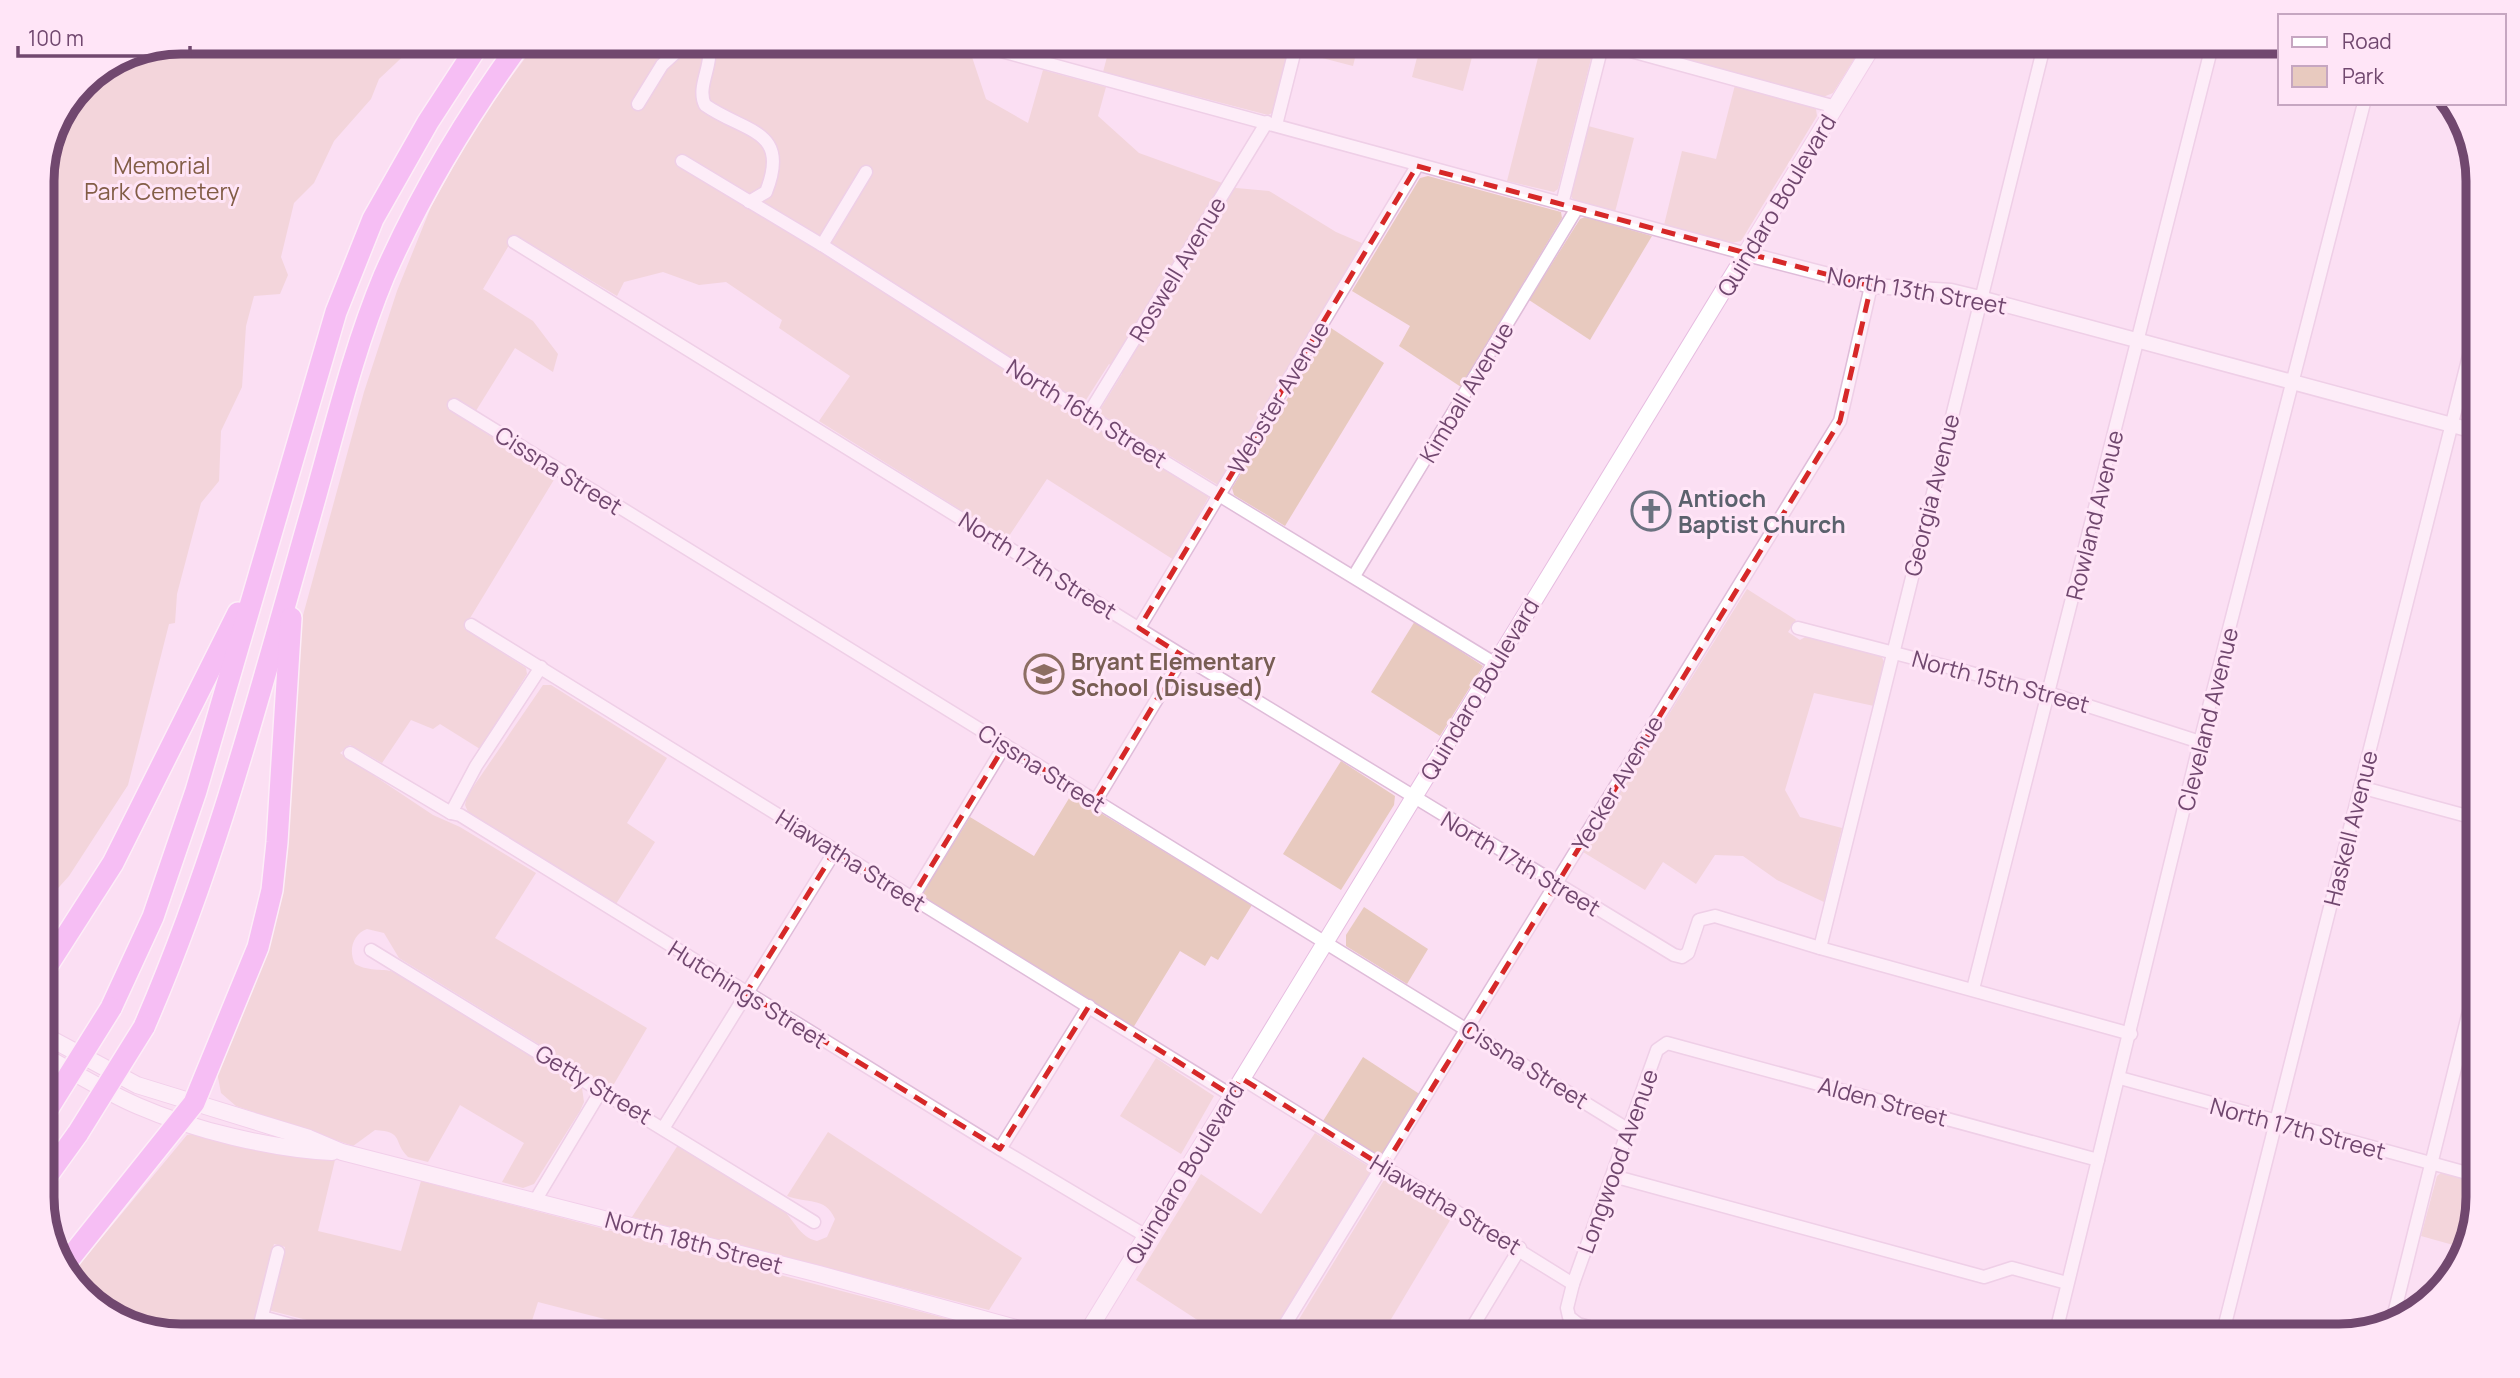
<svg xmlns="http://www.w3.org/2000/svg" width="2520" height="1378" viewBox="0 0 2520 1378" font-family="Manrope,sans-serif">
<rect width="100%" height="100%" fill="#fbdff3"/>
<g fill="#e8cabf">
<path d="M181 42H431L413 47 379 79 371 99 334 141 314 183 294 203 281 257 288 275 280 294 254 296 246 326 242 387 221 431 219 481 201 503 177 594 175 623 169 624 128 785 69 876 42 906V172L53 128 83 82 128 52Z"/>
<path d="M537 42H967L986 99 1028 123 1043 70 1106 87 1098 116 1139 153 1236 188 1269 191 1336 232 1364 244 1218 485 1100 414 1101 408 1122 374 1109 364 1077 414 1209 496 1174 560 1047 479 1007 539 819 421 850 376 779 328 782 320 726 282 699 285 663 272 624 282 617 296 515 235 483 289 533 321 558 354 553 372 515 348 469 422 555 478 464 628 526 668 527 674 480 749 440 724 433 729 411 720 382 763 350 745 340 753 433 815 460 827 536 873 495 938 647 1028 611 1089 399 958 384 933 367 929C353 934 348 950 355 964 372 973 382 967 397 973L582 1088 584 1102 580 1111 534 1184 523 1188 502 1182 524 1143 460 1105 428 1162 408 1157C392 1141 405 1132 375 1130L353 1146 236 1106 221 1093 217 1072 255 979 299 630 364 392 397 291 431 207 478 122Z"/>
<path d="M1111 42H1292L1274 112 1268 115 1103 72Z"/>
<path d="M1306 42H1359L1353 66 1303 53Z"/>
<path d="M1421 42H1476L1463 91 1412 77Z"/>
<path d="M1542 42H1573L1590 47 1593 51 1558 189 1554 192 1507 181Z"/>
<path d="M1622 42H1865L1833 93 1823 97Z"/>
<path d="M1735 85 1810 106 1816 109 1817 116 1741 241 1731 243 1664 225 1682 151 1716 159Z"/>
<path d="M1588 126 1634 138 1615 212 1574 201 1571 196Z"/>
<path d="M1428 176 1561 212 1562 218 1461 387 1399 346 1410 326 1352 291 1420 178Z"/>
<path d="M1585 217 1652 236 1590 340 1529 300 1580 219Z"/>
<path d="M1331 328 1384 363 1285 526 1234 495 1232 488Z"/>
<path d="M1747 589 1796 620 1788 632 1800 640 1807 636 1881 655 1884 662 1874 706 1814 693 1785 790 1800 817 1842 828 1824 902 1777 880 1743 856 1715 855 1696 884 1663 862 1645 890 1583 852Z"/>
<path d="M1415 621 1483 666 1440 736 1371 692Z"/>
<path d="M543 685H551L667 758 627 823 655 842 616 904 468 812 465 805 467 796Z"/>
<path d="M1341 761 1395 796 1394 805 1341 890 1283 854Z"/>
<path d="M1071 795 1252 905 1218 960 1211 956 1205 966 1180 951 1133 1028 924 899 923 892 970 817 1034 856Z"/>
<path d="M1364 907 1428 949 1407 984 1346 946V935Z"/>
<path d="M1363 1057 1421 1095 1385 1155 1379 1156 1323 1121Z"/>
<path d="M1156 1058 1214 1096 1181 1154 1120 1116Z"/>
<path d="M200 1132 335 1160 318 1231 401 1251 421 1181 987 1329 983 1336H634L636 1327 538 1302 527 1336H369L268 1310 285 1247 274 1244 250 1336H181L112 1318 70 1276 187 1135Z"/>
<path d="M828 1132 1022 1258 989 1310 632 1217 678 1145 780 1207C794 1219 799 1237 817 1241L827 1237 835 1219C825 1196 807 1204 787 1196Z"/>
<path d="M1315 1133 1373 1169 1374 1174 1273 1336H1222L1136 1280 1201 1174 1261 1214Z"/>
<path d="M2441 1173 2478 1183V1197L2464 1248 2421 1236 2437 1176Z"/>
<path d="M1391 1178 1452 1217 1381 1336H1294L1290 1334 1384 1180Z"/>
</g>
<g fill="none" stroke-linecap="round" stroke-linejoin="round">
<g stroke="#dfbcd9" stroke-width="15">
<g id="minor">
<path d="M705 42C718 60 695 84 705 105 745 133 791 129 766 192L749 202"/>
<path d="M1598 42 1836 107"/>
<path d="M972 43 1747 254"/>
<path d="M638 104 662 65 687 42"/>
<path d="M1276 125 1297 42"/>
<path d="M682 161 822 245 1088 415 1494 663"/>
<path d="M1562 204 1603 42"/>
<path d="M514 242 1183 656 1674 955 1682 957 1688 953 1699 920 1715 916 1820 948 2131 1034"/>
<path d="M822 245 866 172"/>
<path d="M454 405 1629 1130"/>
<path d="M1088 415 1267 122"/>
<path d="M1354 576 1577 208"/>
<path d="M471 625 1231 1095"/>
<path d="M1139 628 1417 166"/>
<path d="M1798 628 2048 693 2200 742"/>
<path d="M350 753 451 813 460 815 1000 1149 1146 1236"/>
<path d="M2360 787 2478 819"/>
<path d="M1095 802 1183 656"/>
<path d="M451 813 476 766 541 667"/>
<path d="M912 898 1005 745"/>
<path d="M1820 948 2045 42"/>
<path d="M371 950 814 1222"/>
<path d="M1973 989 2213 42"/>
<path d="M1241 1078 1573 1284"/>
<path d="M2120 1078 2478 1176"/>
<path d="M664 1127 835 851"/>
<path d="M1000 1149 1089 1006"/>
<path d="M1613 1176 1984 1277 2012 1268 2067 1283"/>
<path d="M535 1201 602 1089"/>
<path d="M262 1317 332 1336"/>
<path d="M2392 1322 2478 975"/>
<path d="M257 1336 278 1252"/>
<path d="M1278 1336 1840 421 1871 286"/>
<path d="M1467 1336 1520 1248"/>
<path d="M1621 1336 1578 1324 1569 1317 1567 1308 1573 1284 1657 1050 1667 1043 2098 1160"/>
<path d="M2055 1336 2200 742 2364 103"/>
<path d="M2222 1336 2478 320"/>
</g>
</g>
<g stroke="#dfbcd9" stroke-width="17">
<path id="tertiary" d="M1747 254 1871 286 1951 291 1980 298 2478 432"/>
</g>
<g stroke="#e6bce0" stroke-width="18">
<g id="secondary">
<path d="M42 1034 137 1085 309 1138 342 1152 819 1274 1045 1336"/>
<path d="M42 1055C74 1072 105 1092 138 1106 193 1130 272 1149 332 1152"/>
<path d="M1085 1336 1875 42"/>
</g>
</g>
<g stroke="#fff" stroke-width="24">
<g id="motorway">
<path d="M42 974 113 863 238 613"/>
<path d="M111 1008 153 917 196 791 336 312 373 219 428 122 480 42"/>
<path d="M144 1027C216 862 261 688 310 516 333 436 352 353 384 276 421 192 467 116 521 42"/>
<path d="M42 1183 78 1133"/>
<path d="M62 1268 194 1103 258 947 272 890 277 842 291 618"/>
</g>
</g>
<use href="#minor" stroke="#fff" stroke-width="12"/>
<use href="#tertiary" stroke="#fff" stroke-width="14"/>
<use href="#secondary" stroke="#fff" stroke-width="16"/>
<use href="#motorway" stroke="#ef97f5" stroke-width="21"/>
<g stroke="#fff" stroke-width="24" stroke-linecap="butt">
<g id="motorway-bridge">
<path d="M46 1112 111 1008"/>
<path d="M78 1133 144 1027"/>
</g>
</g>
<use href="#motorway-bridge" stroke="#ef97f5" stroke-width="21"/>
</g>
<path d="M0 0H2520V1378H0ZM1417 166 1871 286 1840 421 1384 1167 1241 1078 1231 1095 1089 1006 1000 1149 746 993 835 851 912 898 1005 745 1095 802 1183 656 1139 628Z" fill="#fbdff3" fill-opacity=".55" fill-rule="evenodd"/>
<path fill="none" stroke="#d62828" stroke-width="5" stroke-dasharray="14 9" stroke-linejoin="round" d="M1417 166 1871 286 1840 421 1384 1167 1241 1078 1231 1095 1089 1006 1000 1149 746 993 835 851 912 898 1005 745 1095 802 1183 656 1139 628Z"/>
<defs>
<g id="church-ring" transform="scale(2.0125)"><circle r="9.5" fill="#ffe5f7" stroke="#6b7280" stroke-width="1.5"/><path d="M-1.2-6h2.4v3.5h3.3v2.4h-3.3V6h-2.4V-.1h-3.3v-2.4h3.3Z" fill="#6b7280"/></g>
<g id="school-ring" transform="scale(2.0125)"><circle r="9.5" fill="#ffe5f7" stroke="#8d6e63" stroke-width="1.5"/><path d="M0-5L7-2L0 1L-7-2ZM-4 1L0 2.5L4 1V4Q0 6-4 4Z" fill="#8d6e63"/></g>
</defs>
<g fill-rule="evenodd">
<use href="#church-ring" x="1651" y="511"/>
<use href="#school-ring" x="1044" y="674"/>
</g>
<g text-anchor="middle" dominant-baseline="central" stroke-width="6" stroke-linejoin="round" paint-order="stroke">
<g font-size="23" fill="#825d46" stroke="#ffe5f7">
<text x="162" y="165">Memorial<tspan x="162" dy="26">Park Cemetery</tspan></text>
</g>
<g font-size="23" fill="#71486f" stroke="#ffe5f7">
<text transform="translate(1776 205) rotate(-59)">Quindaro Boulevard</text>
<text transform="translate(1177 269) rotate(-59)">Roswell Avenue</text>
<text transform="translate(1917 290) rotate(10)">North 13th Street</text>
<text transform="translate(1466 392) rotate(-59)">Kimball Avenue</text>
<text transform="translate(1278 397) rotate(-59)">Webster Avenue</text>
<text transform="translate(1087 413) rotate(32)">North 16th Street</text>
<text transform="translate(559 470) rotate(32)">Cissna Street</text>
<text transform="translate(1931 495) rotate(-76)">Georgia Avenue</text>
<text transform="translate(2094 515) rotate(-76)">Rowland Avenue</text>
<text transform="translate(1038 565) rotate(32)">North 17th Street</text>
<text transform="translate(2001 681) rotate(15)">North 15th Street</text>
<text transform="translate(1479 689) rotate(-59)">Quindaro Boulevard</text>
<text transform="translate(2207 719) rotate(-76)">Cleveland Avenue</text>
<text transform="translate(1042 768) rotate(32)">Cissna Street</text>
<text transform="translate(1617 783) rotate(-59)">Yecker Avenue</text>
<text transform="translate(2350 828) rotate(-76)">Haskell Avenue</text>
<text transform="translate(851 860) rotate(32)">Hiawatha Street</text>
<text transform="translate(1521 863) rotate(31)">North 17th Street</text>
<text transform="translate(748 994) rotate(32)">Hutchings Street</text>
<text transform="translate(1525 1064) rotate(32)">Cissna Street</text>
<text transform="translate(594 1084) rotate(31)">Getty Street</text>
<text transform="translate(1883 1101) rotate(15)">Alden Street</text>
<text transform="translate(2298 1128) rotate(15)">North 17th Street</text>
<text transform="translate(1617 1161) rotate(-70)">Longwood Avenue</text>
<text transform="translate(1184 1173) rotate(-59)">Quindaro Boulevard</text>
<text transform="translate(1446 1204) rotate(31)">Hiawatha Street</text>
<text transform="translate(694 1242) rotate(15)">North 18th Street</text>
</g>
<g font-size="23" font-weight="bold" fill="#5b616d" stroke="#ffe5f7" text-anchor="start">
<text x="1678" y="498">Antioch<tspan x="1678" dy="26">Baptist Church</tspan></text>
</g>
<g font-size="23" font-weight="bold" fill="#785e54" stroke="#ffe5f7" text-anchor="start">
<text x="1071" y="661">Bryant Elementary<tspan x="1071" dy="26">School (Disused)</tspan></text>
</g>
</g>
<path d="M0 0H2520V1378H0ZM181 54H2339A127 127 0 0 1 2466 181V1197A127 127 0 0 1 2339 1324H181A127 127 0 0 1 54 1197V181A127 127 0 0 1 181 54Z" fill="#ffe5f7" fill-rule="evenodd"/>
<path fill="none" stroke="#71486f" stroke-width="9" d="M181 54H2339A127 127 0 0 1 2466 181V1197A127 127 0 0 1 2339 1324H181A127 127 0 0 1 54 1197V181A127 127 0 0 1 181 54Z"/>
<rect x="2278" y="14" width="228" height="91" fill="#ffe5f7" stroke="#c6a6c1" stroke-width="2"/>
<rect x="2292" y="37" width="35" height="10" fill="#ffffff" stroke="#c6a6c1" stroke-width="2"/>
<text x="2342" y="49" font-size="21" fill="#71486f">Road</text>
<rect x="2292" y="66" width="35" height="21" fill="#e8cabf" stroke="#c6a6c1" stroke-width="2"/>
<text x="2342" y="84" font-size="21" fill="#71486f">Park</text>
<path d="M18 46v10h172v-10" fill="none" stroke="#71486f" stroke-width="3.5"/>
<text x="28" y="46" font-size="21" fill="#71486f" stroke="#ffe5f7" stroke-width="5" paint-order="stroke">100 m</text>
</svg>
